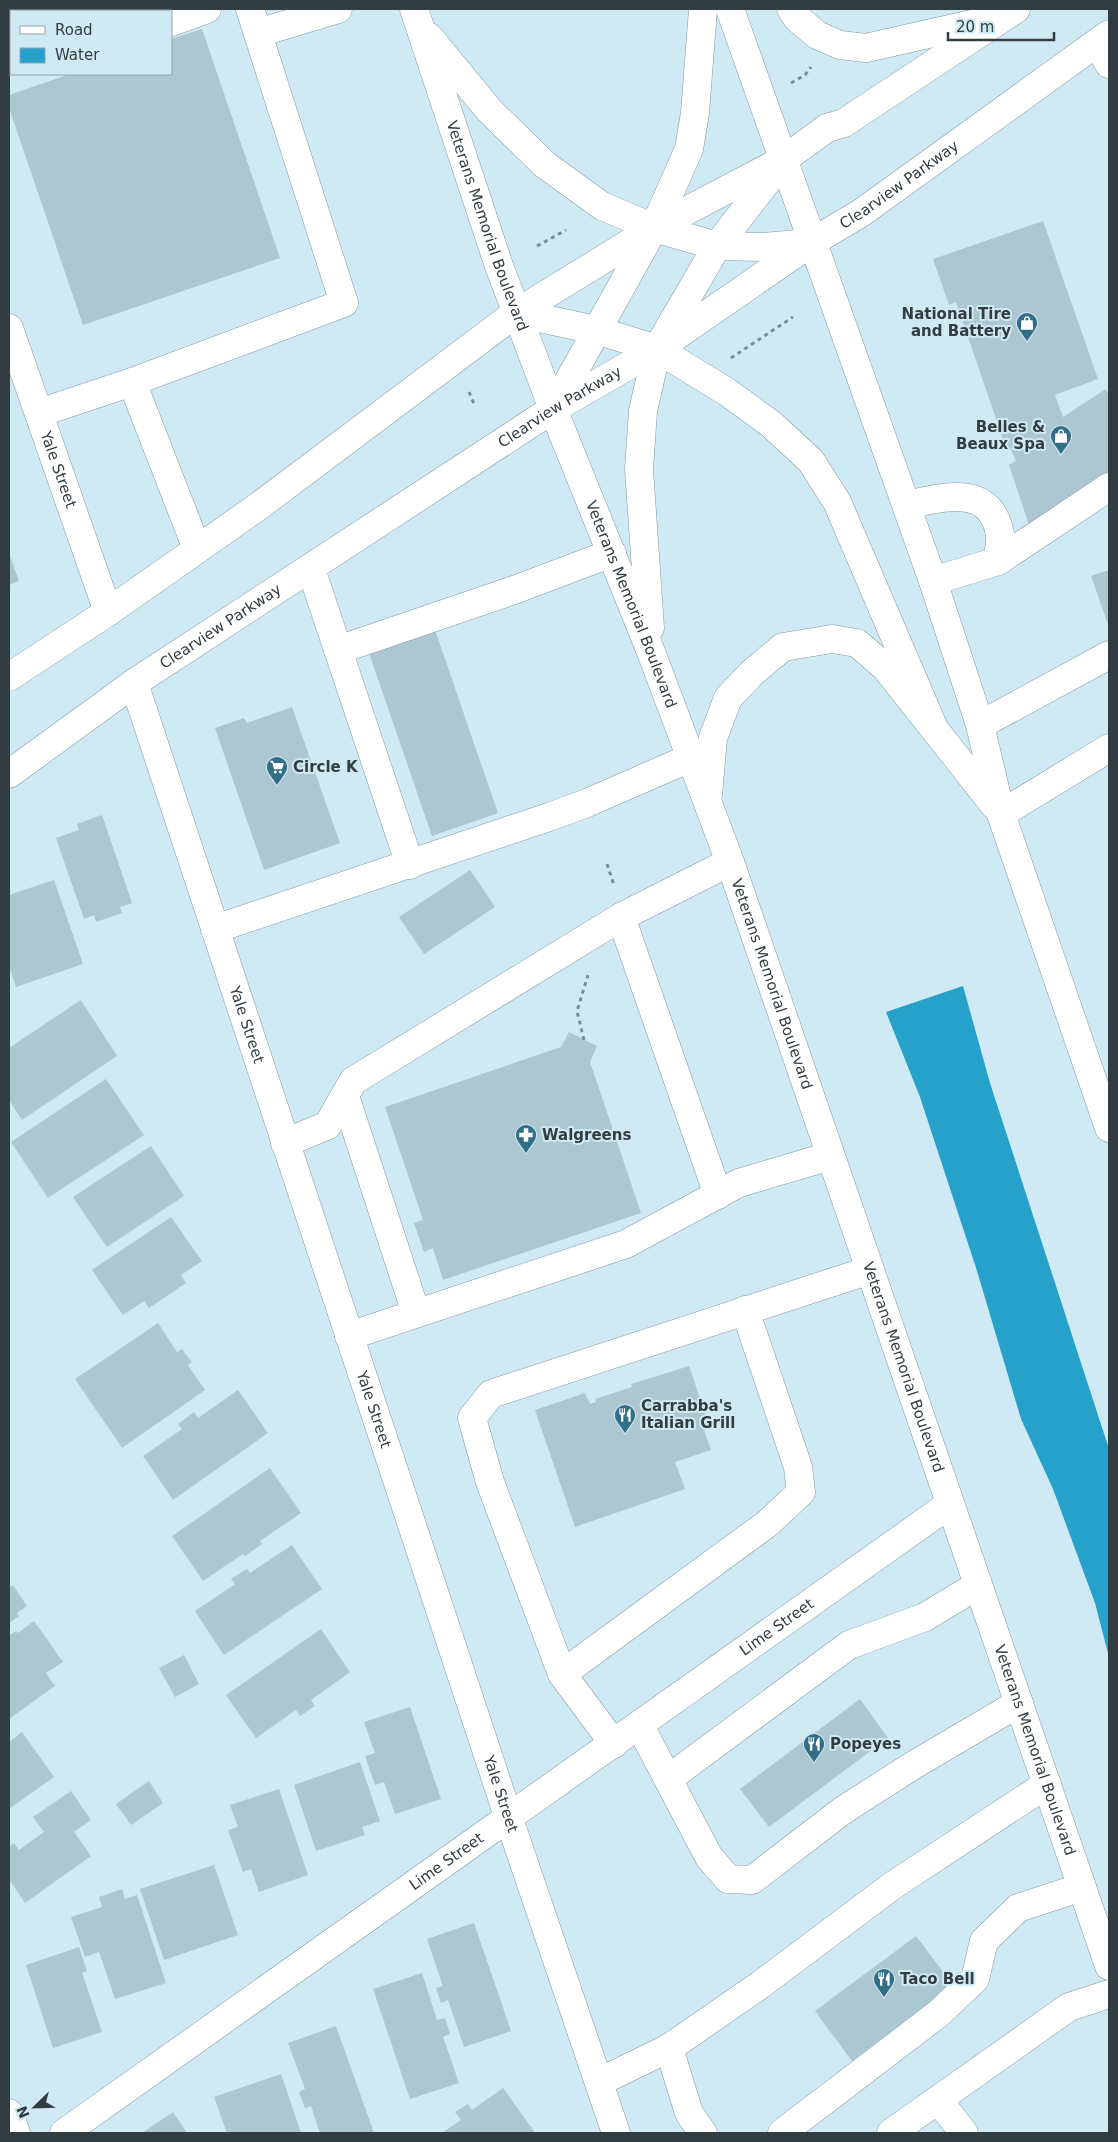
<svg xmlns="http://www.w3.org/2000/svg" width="1118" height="2142" viewBox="0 0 1118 2142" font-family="'DejaVu Sans',sans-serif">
<rect width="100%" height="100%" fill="#cfe9f5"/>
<path fill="#25a1ca" d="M963 986 990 1083 1109 1449V1657L1095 1603 1053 1489 1021 1419 977 1271 920 1097 886 1012Z"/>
<g fill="#adc7d2">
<path d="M86 9H143L137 11H87Z"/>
<path d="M202 29 280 258 83 325 9 108V95L70 74H171V39Z"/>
<path d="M1043 221 1098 379 1055 395 1063 417 1106 389 1109 395V478L1030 528 1009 465 1016 461 1011 450 1033 436 1007 451 956 302 949 305 933 259Z"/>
<path d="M9 553 19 581 9 585Z"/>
<path d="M1109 570V627L1091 576Z"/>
<path d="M434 627 498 813 432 836 368 650Z"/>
<path d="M292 707 340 843 264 870 215 728 244 718 247 723Z"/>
<path d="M102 815 132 903 120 907 122 913 96 922 94 915 84 919 56 838 79 830 77 824Z"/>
<path d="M470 870 495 907 424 954 399 917Z"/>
<path d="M54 880 83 964 16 987 9 966V895Z"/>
<path d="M81 1000 117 1056 22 1120 9 1100V1048Z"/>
<path d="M569 1032 597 1046 590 1062 641 1213 443 1280 433 1248 424 1252 414 1223 423 1220 385 1107 561 1047Z"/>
<path d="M106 1079 144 1135 48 1198 11 1142Z"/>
<path d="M151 1146 184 1196 107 1247 73 1197Z"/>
<path d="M171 1217 202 1261 181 1275 186 1283 149 1308 144 1301 123 1315 92 1270Z"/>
<path d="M158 1323 177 1352 182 1349 192 1362 188 1365 205 1390 122 1448 75 1379Z"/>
<path d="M689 1366 706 1416 700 1418 711 1450 675 1462 685 1489 575 1527 535 1410 585 1393 590 1404 596 1402 595 1399 632 1387 631 1384Z"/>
<path d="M238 1390 268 1433 173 1500 143 1456 182 1429 178 1424 194 1412 198 1418Z"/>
<path d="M270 1468 301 1513 260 1541 262 1544 245 1556 243 1554 203 1581 172 1536Z"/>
<path d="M292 1545 322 1589 224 1655 195 1611 235 1584 231 1579 247 1569 250 1573Z"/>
<path d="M13 1585 27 1606 17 1613 19 1616 9 1623V1588Z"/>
<path d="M34 1621 63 1662 46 1673 55 1686 9 1719V1636L16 1631 18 1633Z"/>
<path d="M321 1629 350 1672 311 1700 315 1706 300 1716 296 1710 256 1738 226 1695Z"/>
<path d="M184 1655 199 1684 175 1697 159 1668Z"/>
<path d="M860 1699 888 1738 769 1827 740 1789Z"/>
<path d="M410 1707 441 1799 395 1814 384 1782 375 1785 365 1756 375 1753 364 1722Z"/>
<path d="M22 1732 54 1777 9 1809V1742Z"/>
<path d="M360 1762 380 1821 362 1827 365 1835 316 1851 294 1785Z"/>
<path d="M149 1781 163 1803 131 1825 116 1804Z"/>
<path d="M279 1789 308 1875 259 1892 251 1869 243 1872 228 1830 238 1827 230 1805Z"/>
<path d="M71 1791 91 1820 74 1832 91 1856 25 1903 9 1879V1847L14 1843 19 1850 44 1832 33 1817Z"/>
<path d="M214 1865 238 1935 164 1960 140 1889Z"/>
<path d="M122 1889 125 1899 137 1895 166 1983 115 1999 99 1952 85 1957 71 1917 102 1907 99 1897Z"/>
<path d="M474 1923 511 2031 464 2047 448 2000 441 2003 436 1988 443 1986 427 1939Z"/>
<path d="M916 1936 953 1985 852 2061 815 2011Z"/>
<path d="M79 1947 87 1971 82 1973 102 2032 53 2048 26 1965Z"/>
<path d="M422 1973 437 2020 445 2018 450 2034 443 2037 459 2083 410 2099 373 1989Z"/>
<path d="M336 2026 374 2133H320L311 2106 305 2108 299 2092 305 2089 288 2043Z"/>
<path d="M281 2074 301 2133H227L214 2097Z"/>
<path d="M503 2088 534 2131 531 2133H442L461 2120 455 2112 468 2104 472 2110Z"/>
<path d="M173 2112 187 2133H142Z"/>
</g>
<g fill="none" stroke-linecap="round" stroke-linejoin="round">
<g stroke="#8199a4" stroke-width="29">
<g id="minor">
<path d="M44 11 45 9"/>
<path d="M171 22 207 9"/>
<path d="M9 29 11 28"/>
<path d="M258 33 338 9"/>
<path d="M1097 43 1109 64"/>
<path id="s1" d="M9 328 108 612"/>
<path d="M39 413 132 382"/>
<path d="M907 505C944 497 990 483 1000 534 1001 542 998 553 998 561"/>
<path d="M197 549 132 382 344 303 250 9"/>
<path d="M311 569 410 865"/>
<path d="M933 581 998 561 1109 487"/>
<path d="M338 650 514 590 612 553"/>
<path id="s2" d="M134 683 509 1819 616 2133"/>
<path d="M980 725 1109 655"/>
<path d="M1001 814 1109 748"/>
<path d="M621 917 730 862"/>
<path d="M215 929 549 817 587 803 690 758"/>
<path d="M345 1096 416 1313"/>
<path d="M285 1143 328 1125 353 1081 621 917 718 1195"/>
<path d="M349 1336 626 1244 739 1183 830 1156"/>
<path d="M562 1674 768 1523 801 1492 798 1467 745 1310"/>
<path d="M640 1726 709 1857 728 1879 752 1880 842 1811 912 1766 1019 1703"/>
<path d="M614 1744 562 1674 490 1482 472 1418 491 1394 870 1270"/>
<path d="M668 1779 849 1645 925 1617 978 1585"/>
<path d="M669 2048 689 2113 703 2133"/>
<path d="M599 2082 669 2048 760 1985 892 1886 1047 1784"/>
<path d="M938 2100 964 2133"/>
<path d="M9 2113 16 2133"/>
<path id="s3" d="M64 2133 950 1504"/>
<path d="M782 2133 938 2014 975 1979 984 1941 1018 1908 1082 1887"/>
<path d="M891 2133 1069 2007 1109 1994"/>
</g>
</g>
<g stroke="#8199a4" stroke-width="29">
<g id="major">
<path id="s4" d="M414 9 498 263 553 409 651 652 730 862 1109 1966"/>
<path d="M730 9 933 581 980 725 1001 814 1109 1128"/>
<path d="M791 9 797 18 817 35 840 45 866 48 990 20"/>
<path d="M429 37 489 110 544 164 602 206 654 228 717 246 763 247 811 243"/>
<path d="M516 313 596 330 657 349 727 392 771 424 811 461 837 502 933 726"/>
<path d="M553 409 654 228 689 149 695 113 703 9"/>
<path d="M650 628 639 469 643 411 657 349 717 246 778 167"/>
<path d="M9 677 108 612 259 506 516 313 654 228 783 160 827 128 844 123 1016 9"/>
<path id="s5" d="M9 774 134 683 553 409 657 349 812 242 861 213 1109 34"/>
<path d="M708 795 713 738 728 698 753 672 783 647 832 639 857 643 886 668 995 806"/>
</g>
</g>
<g stroke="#7b8d95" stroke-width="3" stroke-dasharray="4 4" stroke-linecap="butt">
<path d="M791 83 805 75 811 67"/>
<path d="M537 246 566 230"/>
<path d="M731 358 793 317"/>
<path d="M469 392 474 404"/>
<path d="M607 864 614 885"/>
<path d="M584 1040 577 1011 588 975"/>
</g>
<use href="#minor" stroke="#fff" stroke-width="28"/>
<use href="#major" stroke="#fff" stroke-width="28"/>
</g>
<defs>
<g id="shop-pin" transform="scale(1.125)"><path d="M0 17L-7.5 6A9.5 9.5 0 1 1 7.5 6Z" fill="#326e85" stroke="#cfe9f5"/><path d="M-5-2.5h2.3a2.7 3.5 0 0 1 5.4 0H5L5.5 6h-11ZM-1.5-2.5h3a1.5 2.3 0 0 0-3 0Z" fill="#fff"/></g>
<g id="supermarket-pin" transform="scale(1.125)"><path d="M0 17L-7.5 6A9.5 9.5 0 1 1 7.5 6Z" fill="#326e85" stroke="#cfe9f5"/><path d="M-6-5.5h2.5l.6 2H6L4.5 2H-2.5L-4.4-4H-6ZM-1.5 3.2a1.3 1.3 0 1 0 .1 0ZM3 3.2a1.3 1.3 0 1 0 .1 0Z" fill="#fff"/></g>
<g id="pharmacy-pin" transform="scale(1.125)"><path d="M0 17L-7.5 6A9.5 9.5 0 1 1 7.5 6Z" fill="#326e85" stroke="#cfe9f5"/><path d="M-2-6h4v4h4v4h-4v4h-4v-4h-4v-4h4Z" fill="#fff"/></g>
<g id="restaurant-pin" transform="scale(1.125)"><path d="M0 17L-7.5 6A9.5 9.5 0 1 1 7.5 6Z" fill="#326e85" stroke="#cfe9f5"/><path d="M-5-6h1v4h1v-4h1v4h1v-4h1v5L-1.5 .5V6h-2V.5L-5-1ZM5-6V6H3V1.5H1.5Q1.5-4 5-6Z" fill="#fff"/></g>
</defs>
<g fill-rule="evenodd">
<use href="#shop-pin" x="1027" y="323"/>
<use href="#shop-pin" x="1061" y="436"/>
<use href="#supermarket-pin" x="277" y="767"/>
<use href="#pharmacy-pin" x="526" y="1135"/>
<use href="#restaurant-pin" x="625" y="1415"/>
<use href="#restaurant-pin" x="814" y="1744"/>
<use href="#restaurant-pin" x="884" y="1979"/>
</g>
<g text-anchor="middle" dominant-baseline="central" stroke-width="4" stroke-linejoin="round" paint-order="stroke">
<g font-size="15" fill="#323d42" stroke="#cfe9f5">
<text stroke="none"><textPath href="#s5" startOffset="1068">Clearview Parkway</textPath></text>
<text stroke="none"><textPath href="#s4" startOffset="229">Veterans Memorial Boulevard</textPath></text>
<text stroke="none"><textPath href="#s5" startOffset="662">Clearview Parkway</textPath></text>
<text stroke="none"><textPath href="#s1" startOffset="150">Yale Street</textPath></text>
<text stroke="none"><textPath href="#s4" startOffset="634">Veterans Memorial Boulevard</textPath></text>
<text stroke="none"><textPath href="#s5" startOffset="258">Clearview Parkway</textPath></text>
<text stroke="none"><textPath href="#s4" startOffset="1039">Veterans Memorial Boulevard</textPath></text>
<text stroke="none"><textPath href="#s2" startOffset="360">Yale Street</textPath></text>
<text stroke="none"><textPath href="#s4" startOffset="1444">Veterans Memorial Boulevard</textPath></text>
<text stroke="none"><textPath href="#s2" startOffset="765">Yale Street</textPath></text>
<text stroke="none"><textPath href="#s3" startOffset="874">Lime Street</textPath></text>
<text stroke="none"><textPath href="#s4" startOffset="1849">Veterans Memorial Boulevard</textPath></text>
<text stroke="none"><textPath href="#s2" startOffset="1170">Yale Street</textPath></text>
<text stroke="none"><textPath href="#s3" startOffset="469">Lime Street</textPath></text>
</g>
<g font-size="15" font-weight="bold" fill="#323d42" stroke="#cfe9f5" text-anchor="start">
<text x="1011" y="314" text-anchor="end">National Tire<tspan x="1011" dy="17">and Battery</tspan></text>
<text x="1045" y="427" text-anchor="end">Belles &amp;<tspan x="1045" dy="17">Beaux Spa</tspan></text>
<text x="293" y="767">Circle K</text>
<text x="542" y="1135">Walgreens</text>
<text x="641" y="1406">Carrabba's<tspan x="641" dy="17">Italian Grill</tspan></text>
<text x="830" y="1744">Popeyes</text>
<text x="900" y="1979">Taco Bell</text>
</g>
</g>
<rect width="1118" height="2142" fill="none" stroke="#323d42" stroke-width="20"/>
<rect x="10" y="10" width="162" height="65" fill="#cfe9f5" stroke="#90a4ad"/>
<rect x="20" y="26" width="25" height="8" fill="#ffffff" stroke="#90a4ad"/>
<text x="55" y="35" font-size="15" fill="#323d42">Road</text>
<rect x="20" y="48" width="25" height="15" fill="#25a1ca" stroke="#90a4ad"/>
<text x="55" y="60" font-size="15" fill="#323d42">Water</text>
<g transform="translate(35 2107) rotate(247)" stroke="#cfe9f5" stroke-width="4" paint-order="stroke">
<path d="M0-4L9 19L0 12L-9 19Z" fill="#323d42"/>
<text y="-8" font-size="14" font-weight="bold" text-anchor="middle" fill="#323d42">N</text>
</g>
<path d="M948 32v8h106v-8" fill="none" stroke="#323d42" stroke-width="2.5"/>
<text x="956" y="32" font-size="15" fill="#323d42" stroke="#cfe9f5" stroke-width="4" paint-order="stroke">20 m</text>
</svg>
